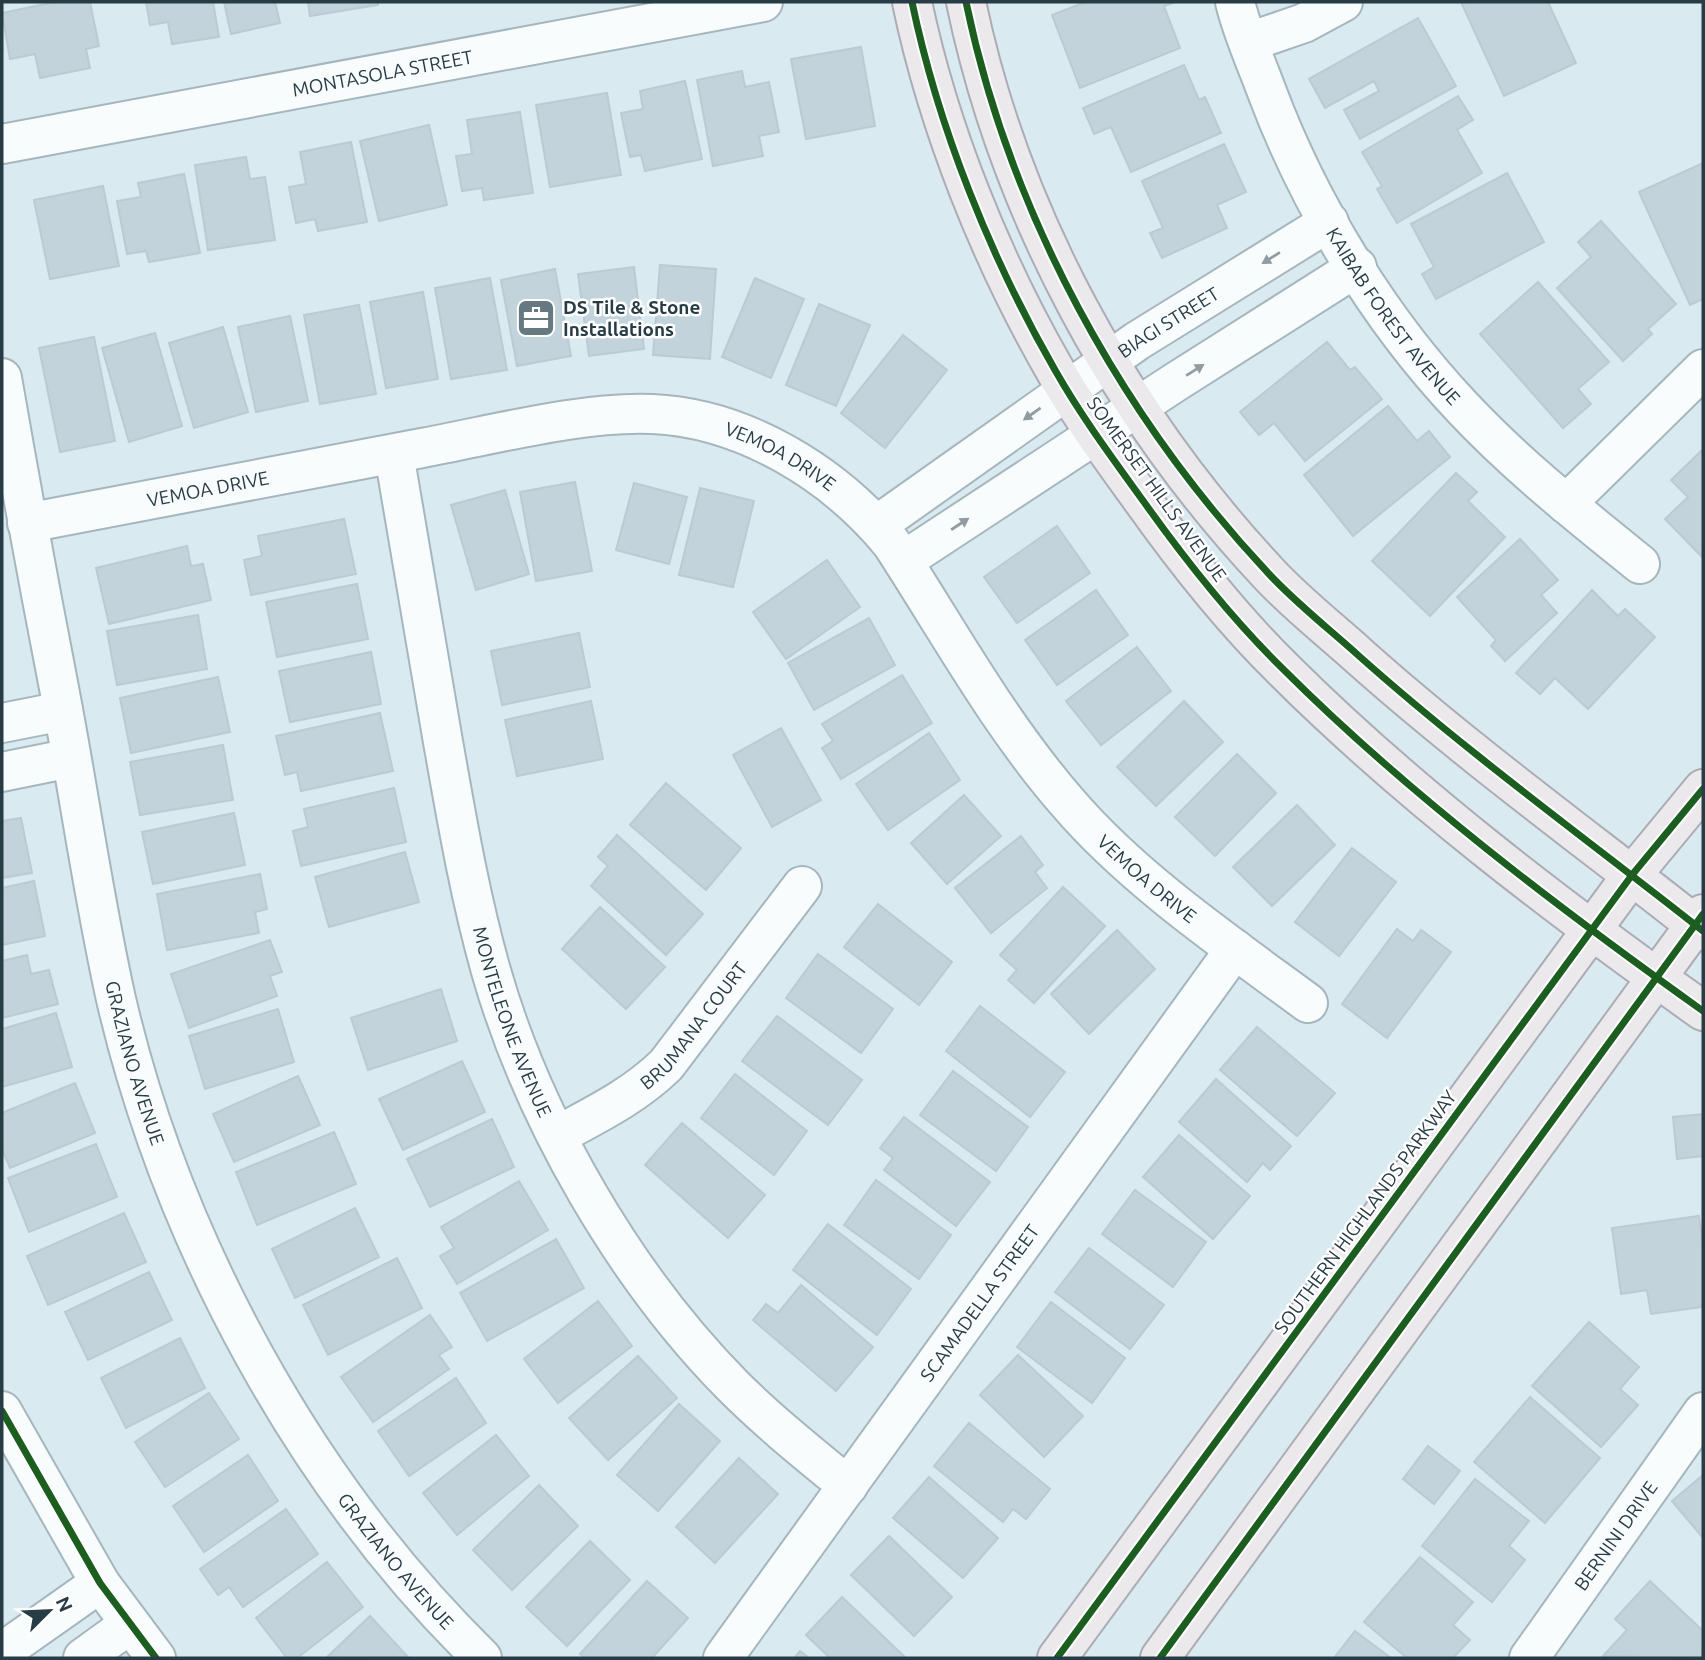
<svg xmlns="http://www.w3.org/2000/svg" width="1705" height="1660" viewBox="0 0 1705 1660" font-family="Ubuntu,sans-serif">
<rect width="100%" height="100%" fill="#d9eaf1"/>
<g fill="#c3d3dc" stroke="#bbcad3" stroke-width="2">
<path d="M55 2H90L99 46 86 49 90 68 40 78 35 54 10 59 2 13Z"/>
<path d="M146 2H213L219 37 172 44 168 22 150 25Z"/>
<path d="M224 2H275L280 23 231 34Z"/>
<path d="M308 2H378V5L310 16Z"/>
<path d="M1085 2H1176L1164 6 1180 48 1080 88 1052 15Z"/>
<path d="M1461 2H1548L1576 63 1504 96Z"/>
<path d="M1418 18 1456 86 1360 139 1344 110 1379 91 1374 81 1325 108 1309 79Z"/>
<path d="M861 47 875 126 806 139 791 59Z"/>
<path d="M1184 65 1199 100 1205 97 1221 133 1131 172 1111 127 1094 134 1083 108Z"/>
<path d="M742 71 745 87 769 82 779 132 759 136 763 156 713 166 697 80Z"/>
<path d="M685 81 702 159 645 171 641 155 630 157 621 113 643 109 640 91Z"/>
<path d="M607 93 621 175 550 187 536 105Z"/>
<path d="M1458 96 1473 120 1457 130 1482 173 1397 223 1377 189 1382 186 1362 152Z"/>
<path d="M520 112 533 193 484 200 482 188 462 191 456 156 472 154 467 120Z"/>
<path d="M429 125 447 205 379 221 360 141Z"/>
<path d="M351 142 367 222 318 231 315 219 296 223 289 187 306 184 300 152Z"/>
<path d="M1224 144 1246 192 1217 205 1227 228 1162 258 1150 233 1163 228 1142 181Z"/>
<path d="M246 157 250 179 265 177 275 240 208 250 195 165Z"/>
<path d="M1703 163V299L1690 305 1639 192Z"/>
<path d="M1507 173 1544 242 1436 299 1422 274 1434 267 1411 224Z"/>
<path d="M184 174 200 253 149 262 146 251 127 254 117 201 141 197 138 183Z"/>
<path d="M103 186 119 266 50 279 34 200Z"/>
<path d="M1601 221 1676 304 1648 329 1652 334 1623 361 1557 288 1591 257 1578 242Z"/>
<path d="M660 265 716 269 710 359 653 355Z"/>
<path d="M634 267 644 349 589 356 578 274Z"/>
<path d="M555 269 571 356 517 366 501 280Z"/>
<path d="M490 278 507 370 451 379 435 288Z"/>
<path d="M755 278 804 299 771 378 722 357Z"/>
<path d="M1538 282 1609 362 1578 389 1591 404 1563 428 1480 334Z"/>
<path d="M423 292 438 379 386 388 370 302Z"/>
<path d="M819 304 870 325 836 406 786 385Z"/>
<path d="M359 305 376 394 320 404 304 315Z"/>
<path d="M290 316 308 401 256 412 238 327Z"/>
<path d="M223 327 248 412 194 428 169 343Z"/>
<path d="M155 333 182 426 129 442 102 348Z"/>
<path d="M903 335 947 370 885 448 841 413Z"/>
<path d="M94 337 115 441 60 452 39 348Z"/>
<path d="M1327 342 1350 370 1355 367 1382 399 1305 461 1274 423 1259 435 1240 412Z"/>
<path d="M1388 406 1417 441 1429 431 1450 457 1353 536 1304 475Z"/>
<path d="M1703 449V558L1665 519 1688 497 1671 480Z"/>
<path d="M1456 473 1477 492 1468 501 1505 537 1430 616 1372 561Z"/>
<path d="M575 482 592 571 536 581 520 492Z"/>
<path d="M634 483 687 497 669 564 616 550Z"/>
<path d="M700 488 754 501 733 587 679 575Z"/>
<path d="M505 490 529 574 476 590 451 505Z"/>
<path d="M344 519 356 574 251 595 244 560 262 556 258 536Z"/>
<path d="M1057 526 1090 573 1017 623 984 577Z"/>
<path d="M1520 539 1558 580 1541 595 1557 613 1505 661 1491 646 1496 640 1457 597Z"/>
<path d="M187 546 191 566 203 564 211 600 109 624 96 568Z"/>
<path d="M827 560 860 607 786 659 753 612Z"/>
<path d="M357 584 368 639 277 657 266 602Z"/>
<path d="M1096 590 1128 635 1057 685 1025 640Z"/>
<path d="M1592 590 1618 616 1625 609 1655 637 1588 709 1555 678 1540 694 1516 673Z"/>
<path d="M198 615 207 669 117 685 107 631Z"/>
<path d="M869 618 895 665 814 710 788 663Z"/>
<path d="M579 633 590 687 502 705 491 651Z"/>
<path d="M1137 647 1171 691 1101 745 1066 701Z"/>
<path d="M371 652 381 704 290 722 279 671Z"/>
<path d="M902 675 932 723 841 779 822 748 833 741 822 724Z"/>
<path d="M218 677 230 732 131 753 120 698Z"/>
<path d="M591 701 603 759 517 776 505 720Z"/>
<path d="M1184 701 1223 742 1156 806 1117 767Z"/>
<path d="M380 713 393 771 301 791 297 772 285 775 276 736Z"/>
<path d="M781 728 821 800 772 827 733 755Z"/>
<path d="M929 733 960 780 888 830 856 784Z"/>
<path d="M223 745 233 800 140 815 130 762Z"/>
<path d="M1237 754 1276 793 1215 856 1175 817Z"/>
<path d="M666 783 741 848 706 890 630 825Z"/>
<path d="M394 788 406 842 301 866 293 831 308 827 304 809Z"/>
<path d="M964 795 1001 836 947 884 911 843Z"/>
<path d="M1297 805 1335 845 1272 906 1233 867Z"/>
<path d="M234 813 245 865 153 884 142 832Z"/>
<path d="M21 818 32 873 2 878V821Z"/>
<path d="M617 835 703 914 666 955 591 886 608 866 598 857Z"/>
<path d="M1021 836 1043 865 1035 872 1047 888 991 933 955 888Z"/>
<path d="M1352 848 1396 882 1339 956 1295 922Z"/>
<path d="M405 852 419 902 329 927 315 877Z"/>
<path d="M260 874 267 909 255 912 259 933 167 950 157 894Z"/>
<path d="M34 881 45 936 2 945V888Z"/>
<path d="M1063 887 1105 926 1034 1003 1008 980 1017 970 1000 955Z"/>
<path d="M878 904 952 962 919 1005 844 947Z"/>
<path d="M600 907 665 967 626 1009 562 949Z"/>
<path d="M1397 929 1413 941 1421 930 1451 952 1387 1038 1342 1004Z"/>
<path d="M1117 930 1155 969 1089 1034 1051 994Z"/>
<path d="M270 940 282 972 270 976 277 996 189 1028 171 974Z"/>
<path d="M818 954 893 1009 861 1053 786 998Z"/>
<path d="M27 955 31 974 49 970 58 1004 2 1018V961Z"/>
<path d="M441 989 457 1041 368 1070 351 1018Z"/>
<path d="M980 1006 1065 1072 1030 1117 946 1051Z"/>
<path d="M278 1009 294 1062 205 1089 189 1036Z"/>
<path d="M56 1013 72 1067 2 1087V1029Z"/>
<path d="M777 1016 862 1080 828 1125 742 1061Z"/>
<path d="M1257 1027 1335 1093 1297 1136 1220 1070Z"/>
<path d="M462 1061 485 1112 403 1150 379 1099Z"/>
<path d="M953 1071 1028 1127 996 1171 920 1115Z"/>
<path d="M735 1074 807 1131 774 1175 701 1118Z"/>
<path d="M298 1076 320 1125 234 1162 213 1114Z"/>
<path d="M1216 1079 1291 1146 1270 1170 1263 1163 1247 1182 1179 1122Z"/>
<path d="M75 1083 95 1133 10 1168 2 1149V1113Z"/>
<path d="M1703 1114V1156L1677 1159 1673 1117Z"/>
<path d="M904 1117 990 1182 956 1226 884 1170 893 1158 880 1148Z"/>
<path d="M492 1119 514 1167 430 1207 407 1159Z"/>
<path d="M682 1123 765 1195 728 1238 645 1165Z"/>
<path d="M334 1132 356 1184 257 1225 236 1172Z"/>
<path d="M1179 1135 1250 1196 1213 1239 1143 1177Z"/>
<path d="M96 1144 117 1197 29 1232 8 1178Z"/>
<path d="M876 1180 951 1235 919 1279 844 1225Z"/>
<path d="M519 1181 548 1230 457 1284 440 1256 454 1248 441 1227Z"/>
<path d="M1135 1190 1206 1242 1173 1287 1102 1234Z"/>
<path d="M355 1208 379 1257 295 1298 272 1249Z"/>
<path d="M124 1213 146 1262 48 1305 27 1256Z"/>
<path d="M1699 1216 1703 1245V1307L1651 1314 1647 1290 1621 1294 1612 1228Z"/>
<path d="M828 1224 911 1289 877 1335 793 1270Z"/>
<path d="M556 1239 584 1288 487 1341 460 1293Z"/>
<path d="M1089 1248 1164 1305 1130 1349 1055 1292Z"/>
<path d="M397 1258 422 1308 328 1355 303 1305Z"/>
<path d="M149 1272 172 1320 88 1360 65 1312Z"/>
<path d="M801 1285 873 1347 836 1391 753 1320 766 1304 778 1313Z"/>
<path d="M598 1301 632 1346 558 1403 524 1359Z"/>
<path d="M1051 1302 1125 1358 1092 1403 1017 1347Z"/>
<path d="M430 1315 452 1347 439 1355 449 1369 373 1422 341 1377Z"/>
<path d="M1589 1322 1639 1367 1620 1389 1638 1405 1601 1447 1532 1386Z"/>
<path d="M180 1338 205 1388 126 1428 101 1378Z"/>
<path d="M1018 1355 1083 1416 1044 1457 980 1395Z"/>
<path d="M638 1356 677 1398 608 1460 569 1418Z"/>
<path d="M456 1378 486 1423 409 1476 378 1431Z"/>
<path d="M209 1393 239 1439 165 1487 135 1442Z"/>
<path d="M1530 1397 1600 1458 1545 1523 1474 1462Z"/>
<path d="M679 1404 720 1441 658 1511 617 1475Z"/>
<path d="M969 1423 1050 1489 1026 1519 1013 1509 1003 1522 934 1466Z"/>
<path d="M496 1435 529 1476 457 1535 423 1493Z"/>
<path d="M1428 1446 1460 1471 1434 1504 1403 1479Z"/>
<path d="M248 1455 278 1501 204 1552 173 1506Z"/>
<path d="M739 1458 778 1494 715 1563 676 1527Z"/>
<path d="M1703 1475V1538L1672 1501Z"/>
<path d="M929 1477 998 1538 963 1578 893 1518Z"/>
<path d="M1475 1479 1529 1521 1509 1546 1525 1560 1492 1602 1422 1546Z"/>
<path d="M539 1485 578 1526 512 1590 473 1550Z"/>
<path d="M286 1509 318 1554 243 1607 229 1587 218 1595 200 1569Z"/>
<path d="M889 1536 952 1597 914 1636 851 1575Z"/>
<path d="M590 1541 630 1580 567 1646 526 1607Z"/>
<path d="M1420 1557 1473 1602 1453 1625 1470 1640 1453 1658H1407L1364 1622Z"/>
<path d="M327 1562 363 1607 297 1658H287L256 1618Z"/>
<path d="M647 1581 688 1618 652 1658H585L580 1654Z"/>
<path d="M1650 1581 1703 1631 1702 1658 1603 1656 1627 1630 1615 1619Z"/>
<path d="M842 1597 906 1658H830L806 1635Z"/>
<path d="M370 1616 408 1657 326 1658Z"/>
<path d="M1355 1631 1391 1658H1334Z"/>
<path d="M800 1651 809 1658H794Z"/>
</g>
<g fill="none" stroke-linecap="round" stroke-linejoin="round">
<g stroke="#a5b6bd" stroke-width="42">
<g id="minor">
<path id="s1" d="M1235 2C1242 32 1256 62 1267 92 1309 204 1379 319 1461 406 1516 465 1578 514 1640 564"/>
<path d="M1249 42 1304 23 1343 2"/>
<path id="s2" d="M2 144 763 2"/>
<path id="s3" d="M2 378C20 482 39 585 59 688 79 792 93 896 116 999 172 1240 304 1484 482 1658"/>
<path id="s4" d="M394 454C410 548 426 642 442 736 456 815 469 893 491 971 533 1118 625 1277 733 1386 769 1422 809 1454 848 1486"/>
<path d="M1566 504 1703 369"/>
<path id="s5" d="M27 523C159 498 291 473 422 448 493 435 581 411 652 414 745 418 835 474 892 544 949 632 999 724 1068 803 1133 879 1228 944 1308 1003"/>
<path id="s6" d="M877 525 1137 341 1329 222"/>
<path d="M903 561 1174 383 1357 267"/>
<path d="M2 723 63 711"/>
<path d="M2 772 71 758"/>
<path id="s7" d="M558 1135C597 1114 634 1096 666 1065L802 886"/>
<path d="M2 1411 100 1583 156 1658"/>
<path d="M2 1652 100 1583"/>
<path d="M83 1658 130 1624"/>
<path id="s8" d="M723 1658 1235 949"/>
<path id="s9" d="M1529 1658 1703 1412"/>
</g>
</g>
<g stroke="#acacb5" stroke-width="42">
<g id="major">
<path d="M912 2C938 127 991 259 1055 370 1081 416 1113 459 1144 502 1186 561 1231 618 1283 669 1407 793 1560 909 1703 1011"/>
<path d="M966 2C1010 214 1121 416 1269 574 1296 603 1329 629 1359 656 1469 754 1588 840 1703 931"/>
<path d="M1057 1658 1632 875 1703 789"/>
<path d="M1160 1658 1703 914"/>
</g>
</g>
<use href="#minor" stroke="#f9fcfd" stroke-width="38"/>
<use href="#major" stroke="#ebe9ec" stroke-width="38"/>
<g stroke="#fff" stroke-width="11">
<g id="cycleway">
<path d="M912 2C938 127 991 259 1055 370 1081 416 1113 459 1144 502 1186 561 1231 618 1283 669 1407 793 1560 909 1703 1011"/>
<path d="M966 2C1010 214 1121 416 1269 574 1296 603 1329 629 1359 656 1469 754 1588 840 1703 931"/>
<path d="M2 1411 100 1583 156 1658"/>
<path d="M1057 1658 1632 875 1703 789"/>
<path d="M1160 1658 1703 914"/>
</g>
</g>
<use href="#cycleway" stroke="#1b5e20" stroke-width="7"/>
</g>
<defs><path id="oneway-solid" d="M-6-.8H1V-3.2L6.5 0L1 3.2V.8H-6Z" transform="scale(1.75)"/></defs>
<g fill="#909ca1">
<use href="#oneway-solid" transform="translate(1271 258) rotate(148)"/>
<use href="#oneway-solid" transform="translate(1195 370) rotate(-32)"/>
<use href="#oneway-solid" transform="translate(1032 414) rotate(145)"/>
<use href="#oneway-solid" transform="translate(960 524) rotate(-33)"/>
</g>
<defs>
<g id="office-square" transform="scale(2.0125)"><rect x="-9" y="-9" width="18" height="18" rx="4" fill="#667981" stroke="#fff"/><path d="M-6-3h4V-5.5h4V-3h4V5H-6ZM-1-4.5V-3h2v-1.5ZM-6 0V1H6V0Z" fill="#fff"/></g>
</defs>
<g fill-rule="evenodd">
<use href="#office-square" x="536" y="318"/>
</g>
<g text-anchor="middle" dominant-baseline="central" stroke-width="5" stroke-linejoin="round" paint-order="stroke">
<g font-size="19" fill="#283c45" stroke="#fff">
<text stroke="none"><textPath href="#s2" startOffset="387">MONTASOLA STREET</textPath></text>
<text stroke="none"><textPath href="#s1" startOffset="354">KAIBAB FOREST AVENUE</textPath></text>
<text stroke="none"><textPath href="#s6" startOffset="355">BIAGI STREET</textPath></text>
<text stroke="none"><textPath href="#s5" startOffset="772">VEMOA DRIVE</textPath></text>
<text stroke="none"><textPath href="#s5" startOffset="184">VEMOA DRIVE</textPath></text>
<text transform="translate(1157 489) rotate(54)">SOMERSET HILLS AVENUE</text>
<text stroke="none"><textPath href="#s5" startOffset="1339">VEMOA DRIVE</textPath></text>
<text stroke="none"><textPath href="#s4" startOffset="581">MONTELEONE AVENUE</textPath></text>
<text stroke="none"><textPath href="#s7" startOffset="177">BRUMANA COURT</textPath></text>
<text stroke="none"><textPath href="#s3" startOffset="698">GRAZIANO AVENUE</textPath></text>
<text transform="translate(1365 1212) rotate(-54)">SOUTHERN HIGHLANDS PARKWAY</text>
<text stroke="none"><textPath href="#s8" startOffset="438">SCAMADELLA STREET</textPath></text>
<text stroke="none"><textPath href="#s9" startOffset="150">BERNINI DRIVE</textPath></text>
<text stroke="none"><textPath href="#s3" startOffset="1265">GRAZIANO AVENUE</textPath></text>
</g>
<g font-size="19" font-weight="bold" fill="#283c45" stroke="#fff" text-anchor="start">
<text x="563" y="307">DS Tile &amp; Stone<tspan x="563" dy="22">Installations</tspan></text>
</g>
</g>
<rect width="1705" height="1660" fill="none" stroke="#283c45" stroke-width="7"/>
<g transform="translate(49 1611) rotate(66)" stroke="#ffffff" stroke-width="5" paint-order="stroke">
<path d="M0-5L12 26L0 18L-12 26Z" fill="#283c45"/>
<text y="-10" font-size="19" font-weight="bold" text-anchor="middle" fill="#283c45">N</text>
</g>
</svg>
